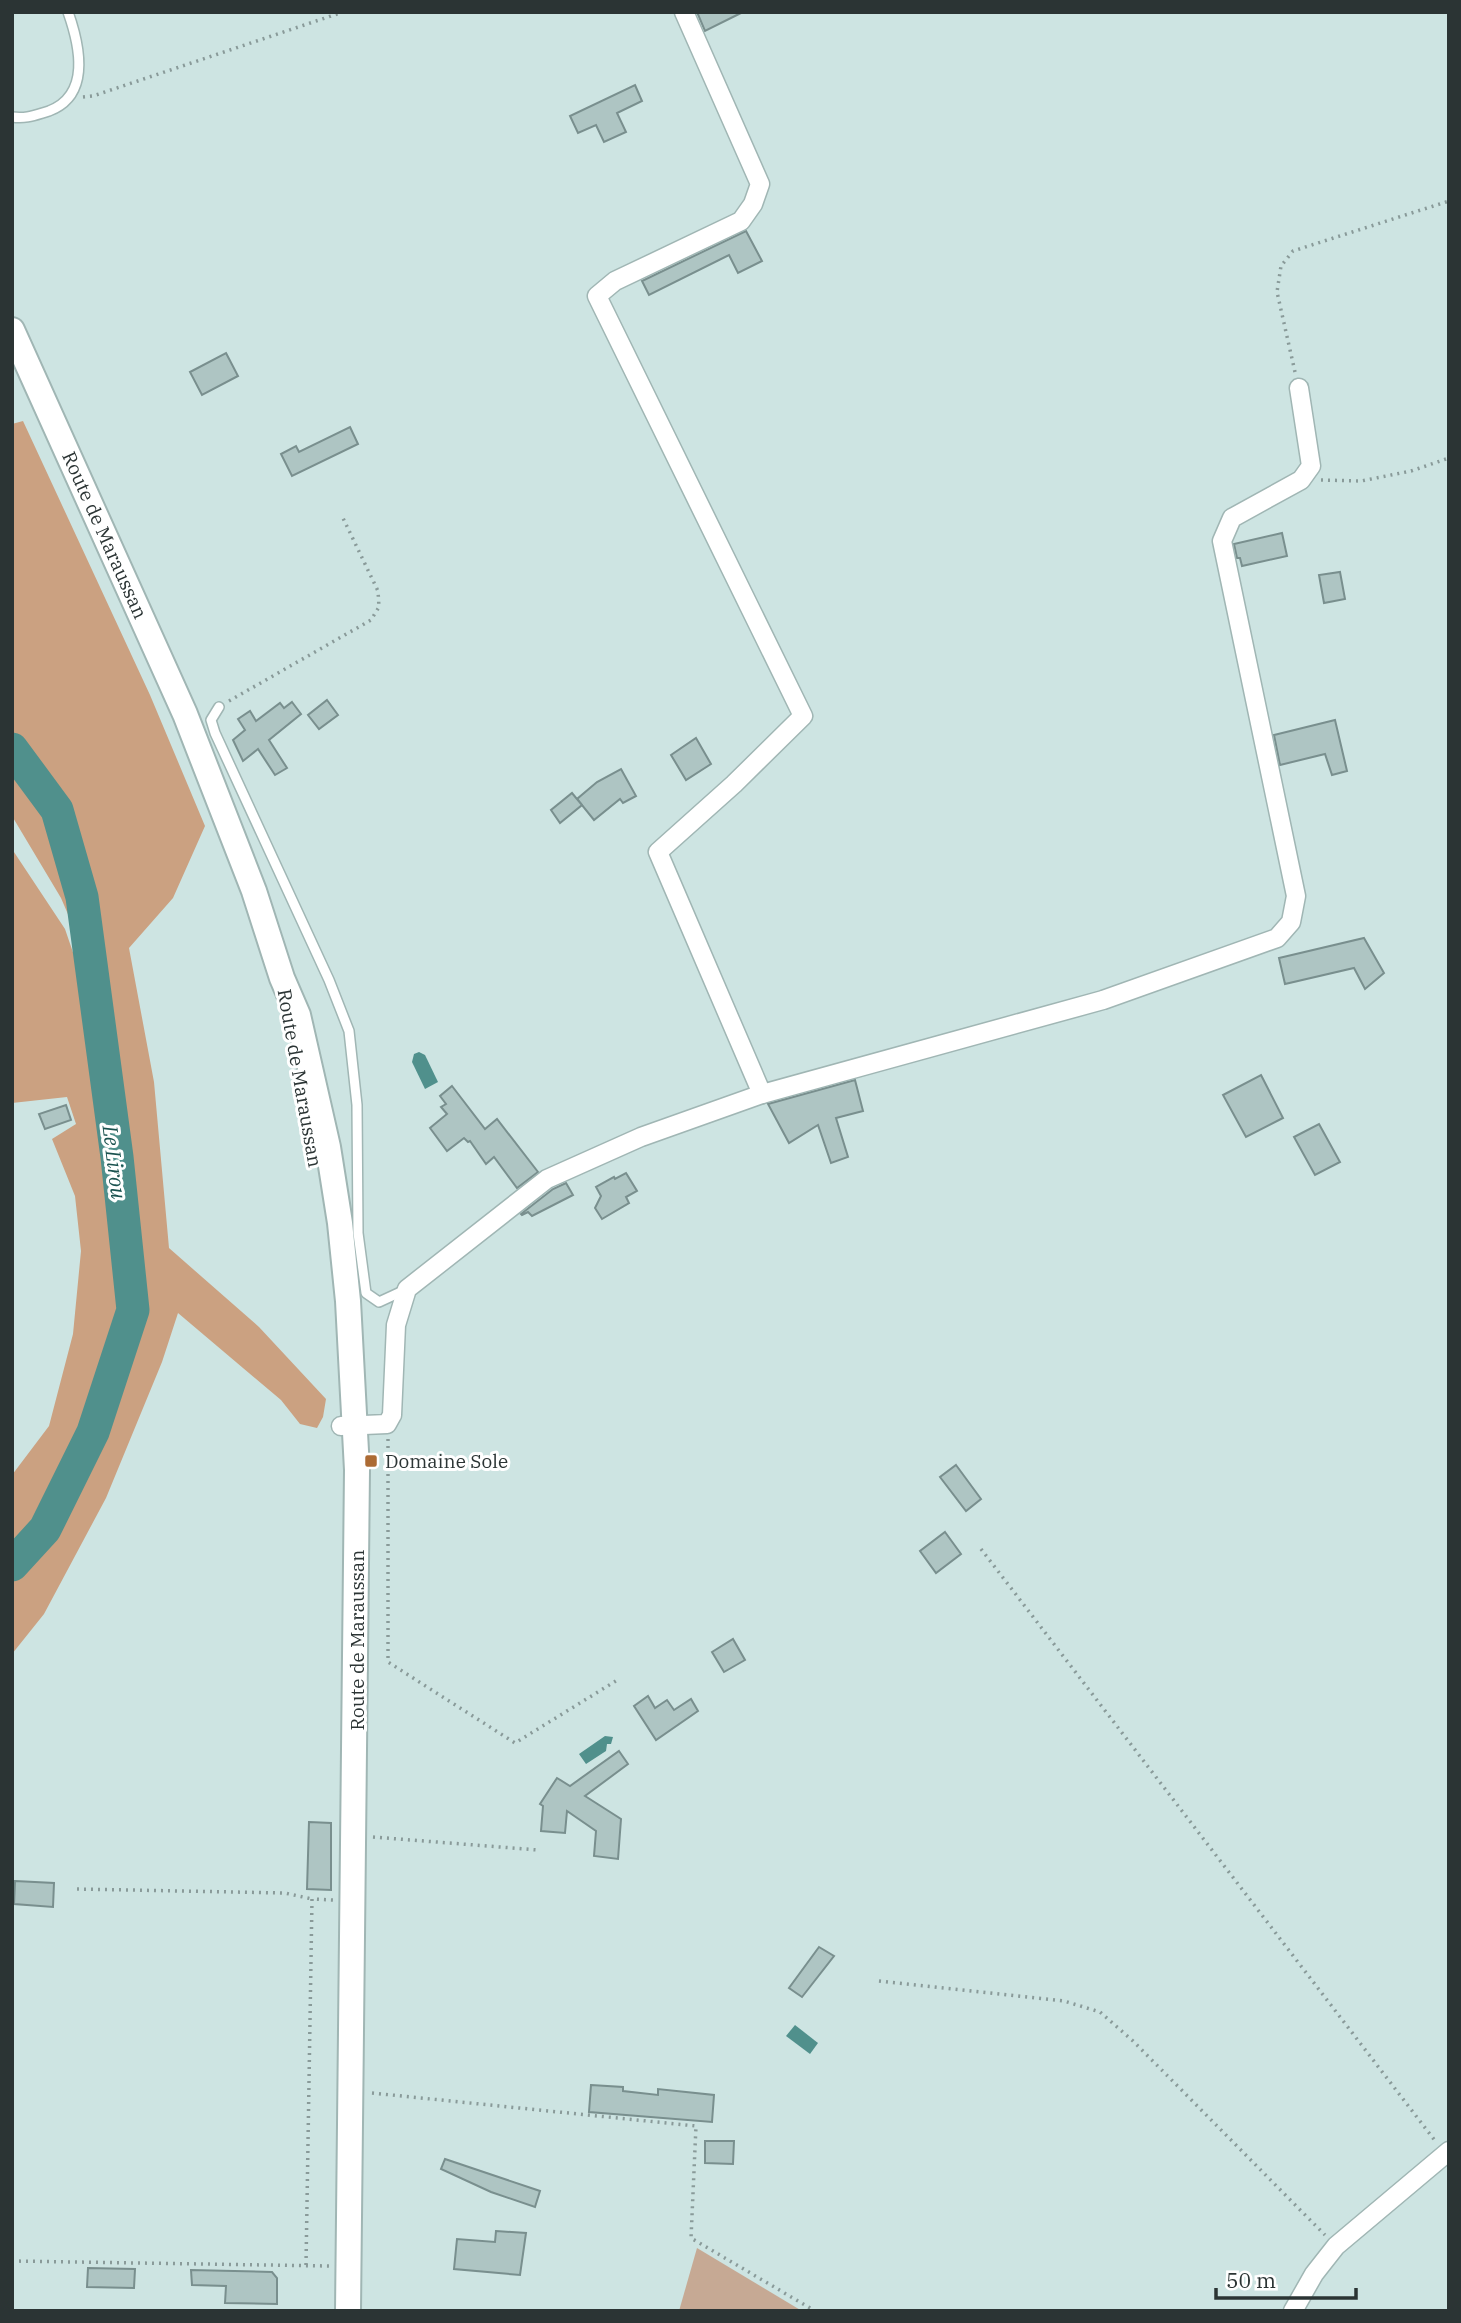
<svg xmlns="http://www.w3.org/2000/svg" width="1461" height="2323" viewBox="0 0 1461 2323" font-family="'IBM Plex Serif',serif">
<rect width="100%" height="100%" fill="#cde4e2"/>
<path fill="#c6a994" d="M697 2248 802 2311H679Z"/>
<path fill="#cba181" d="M23 421 150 695 205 826 173 898 129 948 154 1082 169 1248 259 1327 326 1399 323 1417 317 1428 300 1424 281 1400 178 1313 162 1362 106 1498 44 1614 12 1654V1475L49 1426 73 1334 81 1251 75 1196 52 1139 76 1124 67 1097 12 1103V849L65 929 80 973 132 1297 140 1296 98 984 61 898 12 816V424Z"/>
<g fill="#50908c">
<path d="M419 1052 425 1055 438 1082 425 1089 412 1062 414 1054Z"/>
<path d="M605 1736 613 1737 611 1744H607L606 1751 586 1764 579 1754Z"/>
<path d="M795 2025 818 2043 810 2054 786 2036Z"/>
</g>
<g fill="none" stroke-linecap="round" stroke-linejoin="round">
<path stroke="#50908c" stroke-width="33" d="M12 749 57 810 82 897 117 1157 133 1310 93 1432 45 1529 12 1565"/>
</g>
<g fill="#aec5c3" stroke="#798f8e" stroke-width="2">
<path d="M697 12H743L705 31Z"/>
<path d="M635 85 642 101 617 113 626 132 604 142 596 125 578 133 570 116Z"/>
<path d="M746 231 762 261 738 273 729 255 649 295 642 281Z"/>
<path d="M226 353 238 376 202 395 190 372Z"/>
<path d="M350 427 358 444 292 476 281 454 296 446 299 452Z"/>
<path d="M1282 533 1287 556 1242 566 1240 558H1237L1234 544Z"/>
<path d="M1340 572 1345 599 1324 603 1319 575Z"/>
<path d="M327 700 338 715 319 729 308 715Z"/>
<path d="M292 702 301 714 269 740 287 768 275 775 258 749 243 761 233 740 245 730 238 719 250 711 256 721 280 703 284 708Z"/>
<path d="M1335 720 1347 771 1332 775 1325 754 1280 765 1274 735Z"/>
<path d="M696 738 711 764 686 780 671 755Z"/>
<path d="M621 769 636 796 623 803 620 799 594 820 577 799 597 782Z"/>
<path d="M572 793 582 805 560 823 551 810Z"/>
<path d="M1364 938 1384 973 1365 989 1354 968 1285 984 1279 958Z"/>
<path d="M1261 1075 1283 1118 1246 1137 1223 1095Z"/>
<path d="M855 1080 863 1111 836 1118 848 1157 831 1163 818 1125 789 1143 768 1104Z"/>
<path d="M452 1086 485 1129 497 1119 538 1172 517 1188 494 1157 486 1164 470 1141 468 1142 464 1138 447 1151 430 1128 447 1114 441 1107 446 1104 440 1096Z"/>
<path d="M66 1105 71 1120 45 1129 39 1114Z"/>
<path d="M1319 1124 1340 1162 1315 1175 1294 1137Z"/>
<path d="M626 1173 637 1191 626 1197 629 1203 602 1219 595 1208 601 1196 596 1187 614 1177 615 1179Z"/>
<path d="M566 1183 573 1195 532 1216 528 1212 522 1215 521 1214 553 1189Z"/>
<path d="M956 1465 981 1499 966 1511 940 1477Z"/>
<path d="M945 1532 961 1554 936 1573 920 1551Z"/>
<path d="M733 1639 745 1660 724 1672 712 1652Z"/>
<path d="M648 1696 655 1708 667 1700 674 1710 691 1699 698 1711 656 1740 634 1706Z"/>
<path d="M619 1751 628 1764 585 1796 621 1819 618 1859 594 1856 596 1831 567 1811 565 1833 541 1831 543 1806 540 1804 557 1778 570 1786Z"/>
<path d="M309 1822 331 1823V1890L307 1889Z"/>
<path d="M15 1881 54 1883 53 1907 14 1904Z"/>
<path d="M819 1947 834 1956 802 1997 789 1988Z"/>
<path d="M591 2085 623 2087V2091L658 2095V2089L714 2095 712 2122 589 2112Z"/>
<path d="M705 2141H734L733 2164 705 2163Z"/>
<path d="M445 2159 540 2191 535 2207 491 2192 441 2169Z"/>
<path d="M496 2231 526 2233 520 2275 454 2269 457 2239 495 2242Z"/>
<path d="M88 2268 135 2269 134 2288 87 2287Z"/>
<path d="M191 2270 272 2272 277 2278V2304L225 2303 226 2286 192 2285Z"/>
</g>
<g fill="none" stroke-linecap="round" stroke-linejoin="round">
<g stroke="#a0b6b4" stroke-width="12">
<g id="service">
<path d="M12 117C27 119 35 115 49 111 91 95 80 46 68 12"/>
<path d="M219 707 211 720 215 733 329 980 349 1031 357 1105 358 1233 366 1293 379 1302 405 1290"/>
</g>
</g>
<g stroke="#a0b6b4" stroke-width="21">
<g id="minor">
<path d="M684 12 760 184 753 204 741 221 615 281 597 296 803 716 734 784 658 852 762 1094"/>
<path d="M341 1426 387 1424 392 1415 396 1325 407 1289 547 1179 641 1137 762 1094 1103 1000 1277 938 1291 922 1296 896 1222 541 1232 518 1301 480 1311 466 1299 388"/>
<path d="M1293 2311 1314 2274 1336 2246 1449 2151"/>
</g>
</g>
<g stroke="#a0b6b4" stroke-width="28">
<path id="secondary" d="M12 330 185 714 254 891 282 978 298 1015 328 1147 340 1223 348 1301 357 1470 348 2311"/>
</g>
<g stroke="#899a99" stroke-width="3.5" stroke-dasharray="2 5" stroke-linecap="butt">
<path d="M83 97 93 96 343 12"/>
<path d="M1295 372 1277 292 1281 266 1293 251 1449 201"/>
<path d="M1321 480 1361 481 1411 471 1449 458"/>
<path d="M229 701 371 620 379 607 378 591 342 516"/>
<path d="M388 1439V1662L515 1743 619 1679"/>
<path d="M981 1549 1436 2142"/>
<path d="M373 1837 538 1850"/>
<path d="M77 1889 285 1893 312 1899"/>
<path d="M879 1981 1064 2001 1100 2012 1133 2041 1325 2235"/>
<path d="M372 2093 696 2126 691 2238 815 2311"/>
<path d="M12 2261 329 2266"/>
<path d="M306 2265 312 1899 333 1900"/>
</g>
<use href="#service" stroke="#fff" stroke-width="9"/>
<use href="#minor" stroke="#fff" stroke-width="18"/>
<use href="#secondary" stroke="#fff" stroke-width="24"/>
</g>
<rect fill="#ac6b34" stroke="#fff" stroke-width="2.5" x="364" y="1454" width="14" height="14" rx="3.5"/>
<g text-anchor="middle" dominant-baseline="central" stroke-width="6" stroke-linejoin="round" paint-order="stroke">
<g font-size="19" fill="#2b3434" stroke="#fff">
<text transform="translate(105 535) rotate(66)">Route de Maraussan</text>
<text transform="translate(300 1078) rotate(80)">Route de Maraussan</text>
<text transform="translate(357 1640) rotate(-90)">Route de Maraussan</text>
</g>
<g font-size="19" fill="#2b3434" stroke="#fff" text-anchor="start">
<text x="385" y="1461">Domaine Sole</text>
</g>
<g font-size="21" font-style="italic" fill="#1a524f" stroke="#fff">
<text transform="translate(115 1162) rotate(83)">Le Lirou</text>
</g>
</g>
<rect width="1461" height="2323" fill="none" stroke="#2b3434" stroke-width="28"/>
<path d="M1216 2288v10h140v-10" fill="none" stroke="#2b3434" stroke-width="3.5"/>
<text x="1226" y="2288" font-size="21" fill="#2b3434" stroke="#ffffff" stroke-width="5" paint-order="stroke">50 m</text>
</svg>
